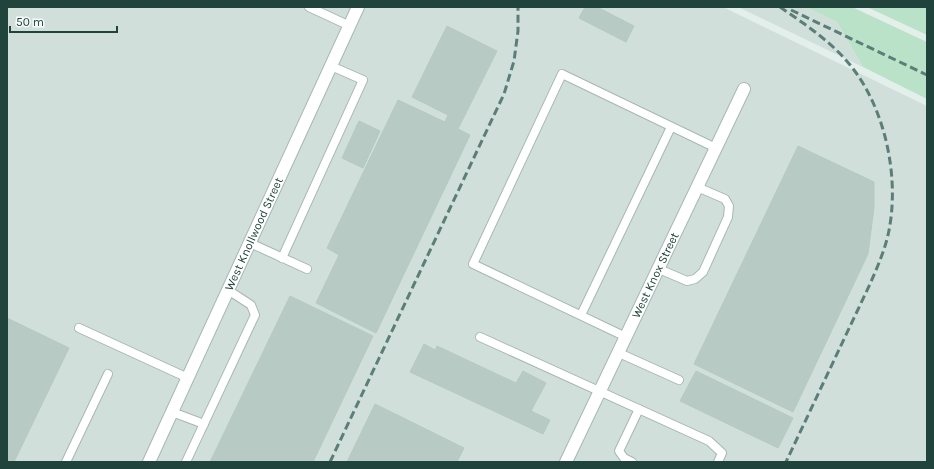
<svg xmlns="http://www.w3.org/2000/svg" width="934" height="469" viewBox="0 0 934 469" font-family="Karla,sans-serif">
<rect width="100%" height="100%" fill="#e3efeb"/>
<g fill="#d1dfda">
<path d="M7 7H723L927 106V462H7Z"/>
<path d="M738 7H806L837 22 863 67Z"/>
</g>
<g fill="#bae2c8">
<path d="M806 7H852L927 42V99L863 67 837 22Z"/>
<path d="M867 7H927V35Z"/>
</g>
<g fill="#b8cac4" stroke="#b5c9c2">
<path d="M585 7H597L634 26 626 42 579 18Z"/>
<path d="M447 26 497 51 458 129 470 135 376 333 316 303 339 255 327 248 398 100 445 122 448 115 412 97Z"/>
<path d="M359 121 380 131 363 168 342 158Z"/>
<path d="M798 146 874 182V207L868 254 793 412 694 364Z"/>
<path d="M290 296 373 336 313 462H210Z"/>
<path d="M7 318 69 348 14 462H7Z"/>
<path d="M424 344 435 350 437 346 516 383 523 371 546 383 531 411 550 420 543 434 410 372Z"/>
<path d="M696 371 793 418 778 448 680 401Z"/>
<path d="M375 404 464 448 457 462H347Z"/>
</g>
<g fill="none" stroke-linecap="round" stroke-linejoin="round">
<g stroke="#a5b8b3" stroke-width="10">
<g id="service">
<path d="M309 7 350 26"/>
<path d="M250 243 307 269"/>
<path d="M282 258 363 80 331 66"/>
<path d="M659 269 687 281 695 279 703 272 728 217 729 206 725 199 697 187"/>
<path d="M581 315 671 127"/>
<path d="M79 328 188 378"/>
<path d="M480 337 709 441 722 453 718 462"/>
<path d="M626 337 473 264 562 74 716 148"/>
<path d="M619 353 679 380"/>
<path d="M172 412 204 424"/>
<path d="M66 462 108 374"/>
<path d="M186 462 255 315 251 305 228 290"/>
<path d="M632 462 624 458 619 451 639 409"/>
</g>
</g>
<g stroke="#a5b8b3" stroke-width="14">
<g id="minor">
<path id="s1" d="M149 462 358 7"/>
<path id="s2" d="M566 462 744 89"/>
</g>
</g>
<use href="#service" stroke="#fff" stroke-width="8"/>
<use href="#minor" stroke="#fff" stroke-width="12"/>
<g stroke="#5b7e78" stroke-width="3" stroke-dasharray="8 4" stroke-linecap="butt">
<path d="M780 7C806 25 835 44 854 70 887 114 900 182 888 235 884 252 877 268 870 284L786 462"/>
<path d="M791 10 927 75"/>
<path d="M330 462 504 94 514 61 518 31V7"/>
</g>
</g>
<g text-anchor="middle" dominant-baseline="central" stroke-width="4" stroke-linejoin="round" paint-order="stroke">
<g font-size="12" fill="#20433c" stroke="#f5faf8">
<text stroke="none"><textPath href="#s1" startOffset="251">West Knollwood Street</textPath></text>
<text stroke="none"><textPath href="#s2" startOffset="207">West Knox Street</textPath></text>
</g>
</g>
<rect width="934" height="469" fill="none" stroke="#20433c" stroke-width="16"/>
<path d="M10 26v6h107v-6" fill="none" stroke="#20433c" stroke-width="2"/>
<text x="16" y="26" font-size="12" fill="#20433c" stroke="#f5faf8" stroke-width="3" paint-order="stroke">50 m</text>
</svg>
